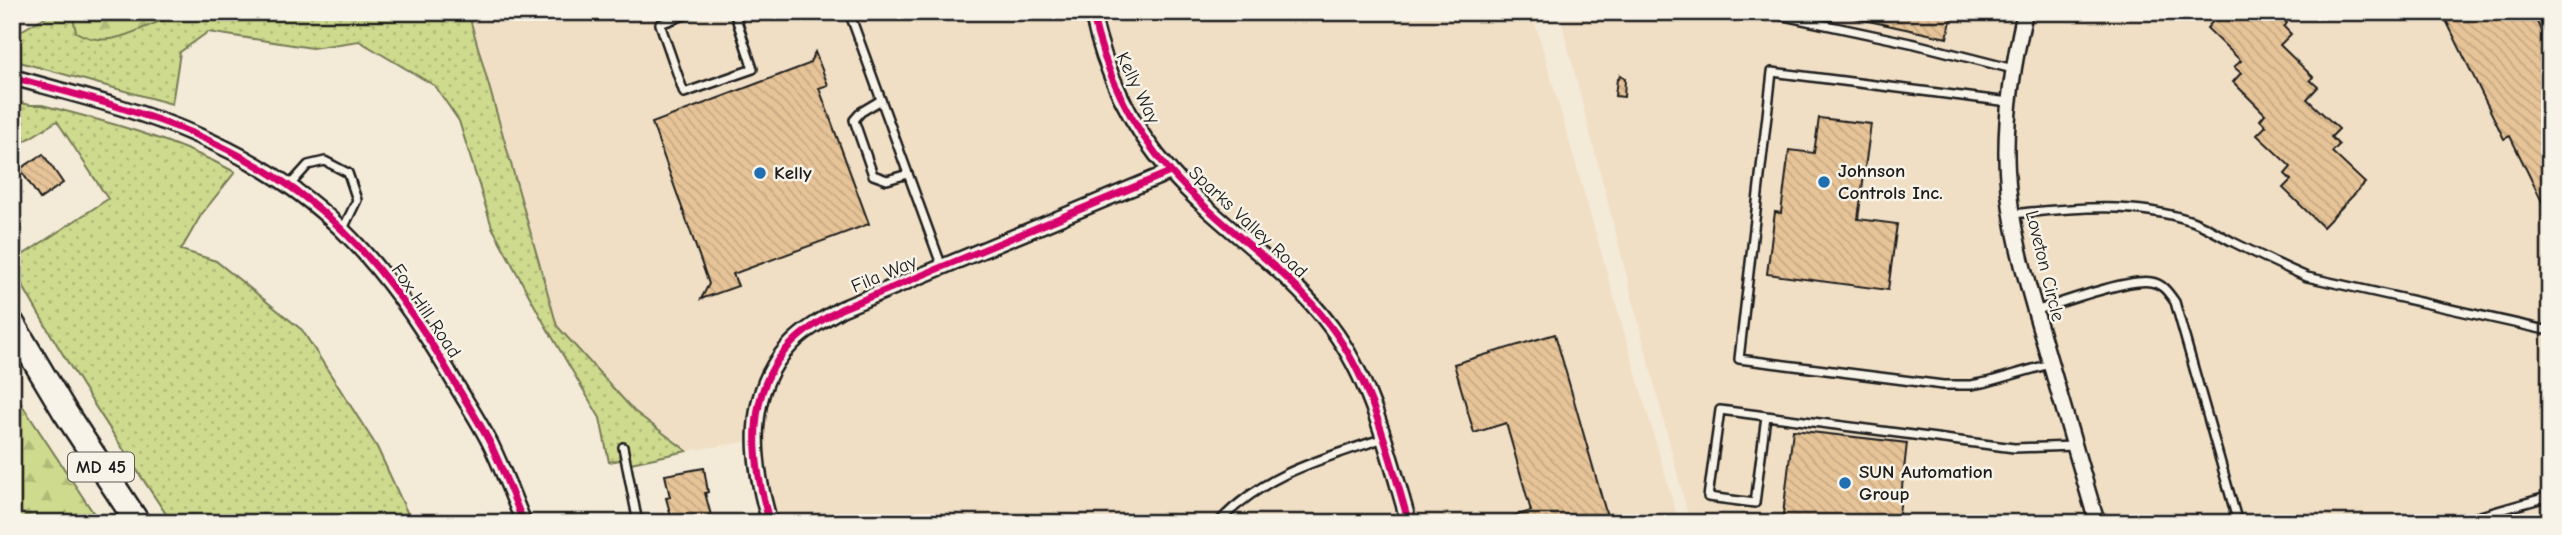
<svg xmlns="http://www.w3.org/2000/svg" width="2562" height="535" viewBox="0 0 2562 535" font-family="'Comic Neue',sans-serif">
<defs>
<pattern id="green-dots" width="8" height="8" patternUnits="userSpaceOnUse" patternTransform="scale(1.75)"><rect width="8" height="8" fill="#ceda8d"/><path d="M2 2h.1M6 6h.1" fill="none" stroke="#b0ba79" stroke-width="1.8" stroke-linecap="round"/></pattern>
<pattern id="forest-firs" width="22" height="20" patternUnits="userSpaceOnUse" patternTransform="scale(1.75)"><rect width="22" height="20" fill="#ceda8d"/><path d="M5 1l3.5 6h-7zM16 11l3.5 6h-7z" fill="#b0ba79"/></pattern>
<pattern id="building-back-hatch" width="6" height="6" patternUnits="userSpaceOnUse" patternTransform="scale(1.75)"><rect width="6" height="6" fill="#e7c498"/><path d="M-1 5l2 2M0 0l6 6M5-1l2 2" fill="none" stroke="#c6a882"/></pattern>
</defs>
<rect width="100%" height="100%" fill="#f4ead8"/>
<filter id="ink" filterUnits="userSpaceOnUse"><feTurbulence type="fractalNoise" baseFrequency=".0143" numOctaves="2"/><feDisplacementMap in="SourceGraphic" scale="14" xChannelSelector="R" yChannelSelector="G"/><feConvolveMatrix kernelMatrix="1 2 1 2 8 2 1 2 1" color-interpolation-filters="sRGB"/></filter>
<g filter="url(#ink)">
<g fill="#f0dfc5">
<path d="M468 12H1532L1679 523H767L752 441 687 451 634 411 557 326Z"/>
<path d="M1559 12H2550V523H1690Z"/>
</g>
<g fill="url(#green-dots)" stroke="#757b54" stroke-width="2">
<path d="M54 12H468L557 326 634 411 687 451 626 464 625 459 609 462 600 418 544 323 492 227 459 121 435 86 359 41 312 48 208 32 180 52 172 104 12 60V36Z"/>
<path d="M12 101 30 105H42C109 122 174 139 235 172L201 215 181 250 216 261 302 330 377 447 412 523H172C116 439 60 355 12 266V262L108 199 57 121 12 149Z"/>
</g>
<g fill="url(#forest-firs)" stroke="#757b54" stroke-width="2">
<path d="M72 12H219C207 13 193 12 180 15 146 21 113 54 76 32Z"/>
<path d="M12 390 100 523H29L12 517Z"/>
</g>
<g fill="url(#building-back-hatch)" stroke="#1c1c1c" stroke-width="2">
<path d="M1827 12H1953L1947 38Z"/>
<path d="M2212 12H2276L2287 23 2284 27 2291 34 2280 45 2313 77 2310 80 2318 87 2307 99 2339 129 2331 137 2339 145 2332 152 2365 183 2323 227 2283 188 2291 180 2285 174 2291 167 2257 135 2266 126 2260 120 2265 114 2233 82 2241 73 2234 67 2241 61 2207 28 2214 20 2209 15Z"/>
<path d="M2442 12H2532L2550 48V218L2510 136 2504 139Z"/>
<path d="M815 52 828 85 819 88 869 224 733 274 738 286 701 299 709 284 652 123 809 64Z"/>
<path d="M1620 75 1625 79 1624 97 1615 96 1617 79H1619Z"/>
<path d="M1819 118 1871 124 1858 219 1897 224 1888 290 1767 274 1775 212 1781 213 1789 150 1814 153Z"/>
<path d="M43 154 63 183 40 199 20 169Z"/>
<path d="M1555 334 1609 523H1502L1501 520 1531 511 1506 423 1474 433 1454 364Z"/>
<path d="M1793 430 1907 443 1898 523H1782Z"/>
<path d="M704 468 708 492 705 493 713 523H673L666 498 670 497 665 475Z"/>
</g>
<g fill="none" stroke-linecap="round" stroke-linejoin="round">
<g stroke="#1c1c1c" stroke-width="12">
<g id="service">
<path d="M693 12 660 24 684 93 753 69 734 12"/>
<path d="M849 12 942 267"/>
<path d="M1765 12 1915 44 2013 69"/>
<path d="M881 100 861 112 854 120 873 175 887 180 908 174"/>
<path d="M2009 102 1772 72 1739 359 1943 385H1971L1987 382 2050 364"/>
<path d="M290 185 308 165 325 161 348 173 357 200 343 229"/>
<path d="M2012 214C2072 208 2133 201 2192 221 2206 226 2221 236 2235 243 2259 255 2282 266 2307 277L2550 331"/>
<path d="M2035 311C2060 303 2129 278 2151 282 2163 284 2168 292 2175 302L2238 523"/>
<path d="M1766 416 1720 410 1708 497 1755 503 1766 416 2014 448 2074 446"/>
<path d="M623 447 638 523"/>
<path d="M1218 523C1263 474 1322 459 1384 438"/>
<path d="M2456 523 2550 496"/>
</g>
</g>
<g stroke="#1c1c1c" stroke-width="19">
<g id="minor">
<path d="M1092 12C1104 70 1131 128 1171 172 1220 228 1286 266 1331 327 1373 383 1389 456 1409 523"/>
<path d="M2025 12C2013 64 2004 118 2007 171 2010 228 2027 283 2043 338 2061 400 2079 461 2097 523"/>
<path d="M12 77C73 94 136 109 194 134 316 185 383 260 448 371 462 396 478 419 491 445 503 470 513 497 524 523"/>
<path d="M770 523C752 463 743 392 792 343 806 329 824 319 841 309L1170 172"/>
</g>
</g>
<g stroke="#1c1c1c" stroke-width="28">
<path id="primary" d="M12 323 65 412 138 523"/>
</g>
<use href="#service" stroke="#f7f3e8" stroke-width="7"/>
<use href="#minor" stroke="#f7f3e8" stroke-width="14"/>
<use href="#primary" stroke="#f7f3e8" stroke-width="23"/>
<g stroke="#f7f3e8" stroke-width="11">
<g id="cycleway">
<path d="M1092 12C1104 70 1131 128 1171 172 1220 228 1286 266 1331 327 1373 383 1389 456 1409 523"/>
<path d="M12 77C73 94 136 109 194 134 316 185 383 260 448 371 462 396 478 419 491 445 503 470 513 497 524 523"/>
<path d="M770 523C752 463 743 392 792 343 806 329 824 319 841 309L1170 172"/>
</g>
</g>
<use href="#cycleway" stroke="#d6006c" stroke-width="7"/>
</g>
</g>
<g fill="#1f6fb2" stroke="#f7f3e8" stroke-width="2.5">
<circle cx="760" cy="173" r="7"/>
<circle cx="1824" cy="182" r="7"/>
<circle cx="1845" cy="483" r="7"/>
</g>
<g text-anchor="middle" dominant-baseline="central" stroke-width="5" stroke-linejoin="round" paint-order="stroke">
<rect fill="#f7f3e8" stroke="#5e5c59" stroke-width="2" x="68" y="452.5" width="66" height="29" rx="5"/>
<g font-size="18" font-weight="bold" fill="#1c1c1c">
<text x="101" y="467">MD 45</text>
</g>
<g font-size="19" fill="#1c1c1c" stroke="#f7f3e8">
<text transform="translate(1138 88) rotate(64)">Kelly Way</text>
<text transform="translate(1248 222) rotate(43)">Sparks Valley Road</text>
<text transform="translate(2045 266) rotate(76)">Loveton Circle</text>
<text transform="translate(884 274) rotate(-23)">Fila Way</text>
<text transform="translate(426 311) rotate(56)">Fox Hill Road</text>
</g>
<g font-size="19" font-weight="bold" fill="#1c1c1c" stroke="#f7f3e8" text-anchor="start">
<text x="1838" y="171">Johnson<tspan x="1838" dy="22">Controls Inc.</tspan></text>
<text x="774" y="173">Kelly</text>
<text x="1859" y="472">SUN Automation<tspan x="1859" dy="22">Group</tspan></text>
</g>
</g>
<rect width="2562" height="535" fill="none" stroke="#f7f3e8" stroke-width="42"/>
<rect x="21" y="21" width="2520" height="493" fill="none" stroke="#1c1c1c" stroke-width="2.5" filter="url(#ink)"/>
</svg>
